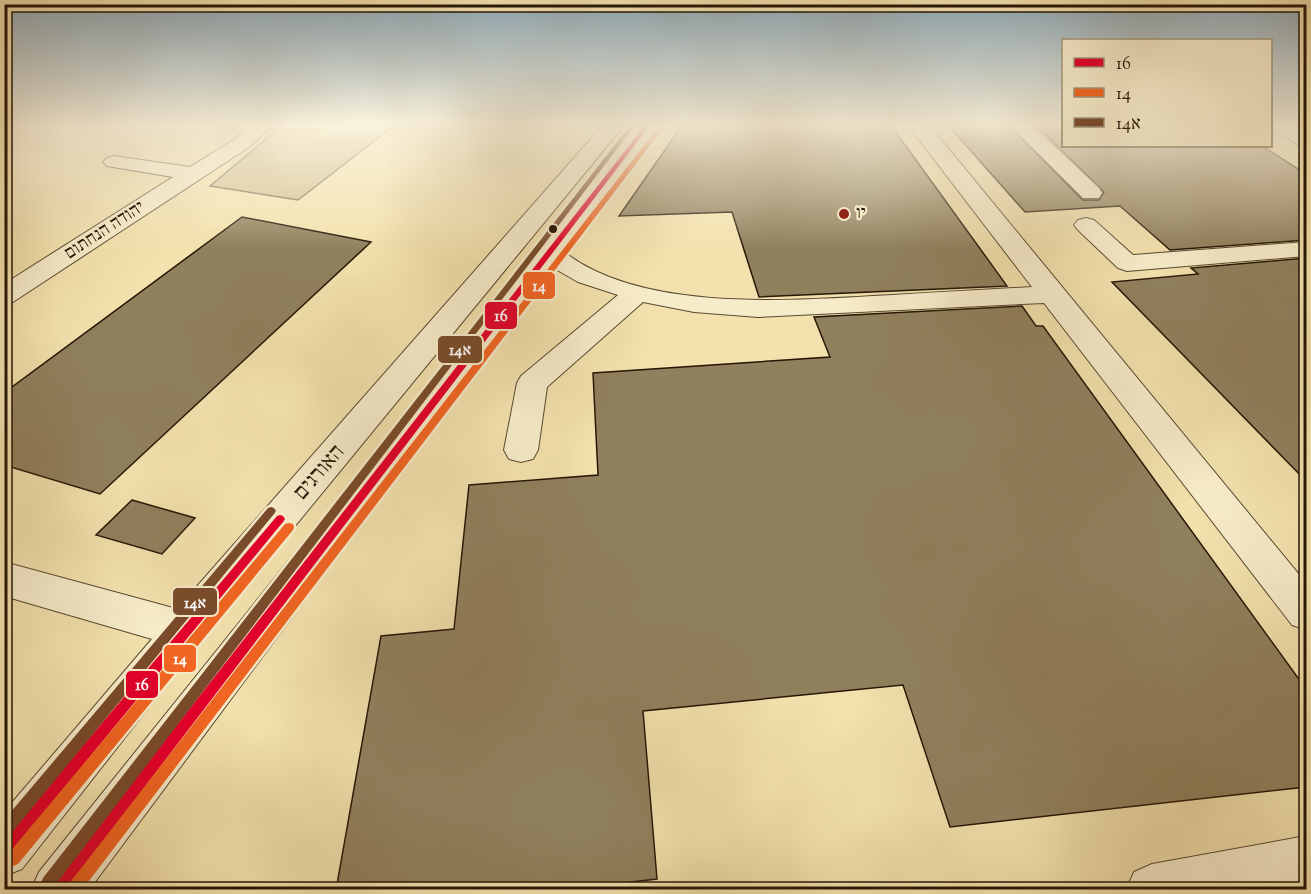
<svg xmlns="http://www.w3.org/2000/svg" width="1311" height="894" viewBox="0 0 1311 894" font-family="'Sorts Mill Goudy','Frank Ruhl Libre',serif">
<rect width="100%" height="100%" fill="#f3e2ae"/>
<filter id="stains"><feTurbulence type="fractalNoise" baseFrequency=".00333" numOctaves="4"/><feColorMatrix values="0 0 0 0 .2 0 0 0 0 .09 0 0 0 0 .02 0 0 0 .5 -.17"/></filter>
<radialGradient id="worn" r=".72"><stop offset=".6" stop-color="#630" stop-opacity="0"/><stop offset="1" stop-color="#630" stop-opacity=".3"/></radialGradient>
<path fill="#d0bf91" stroke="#7a6a4c" stroke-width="1.5" d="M284 124H396L298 200 210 186Z"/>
<g fill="#90805d" stroke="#251606" stroke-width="1.5">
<path d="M683 124H890L1007 286 759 297 732 212 619 216Z"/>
<path d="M947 124H1007L1083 200H1099L1104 192 1035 124H1064V146H1262L1306 174V240L1170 250 1120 206 1025 212Z"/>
<path d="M242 217 371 242 100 494 4 465V393Z"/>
<path d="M1306 258V481L1112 282 1198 274 1191 268Z"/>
<path d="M1022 306 1036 326H1043L1306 689V787L950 827 903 685 643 711 657 879 562 890H336L381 636 454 629 469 485 598 475 593 373 830 357 814 317Z"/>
<path d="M132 500 195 518 162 554 96 535Z"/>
</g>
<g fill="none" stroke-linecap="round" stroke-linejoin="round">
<g stroke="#584930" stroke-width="2">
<g id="minor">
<path d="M252 124H274L249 147 13 302 4 304V284L173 177 107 166 103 162 107 158 114 156 190 167 235 139Z"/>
<path d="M604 124H625L199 643 22 869 4 876V812L152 639 4 596V562L177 609Z"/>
<path d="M639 124H659L564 252C644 314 796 300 892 295 938 292 985 290 1032 287L907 124H928L1306 583V630L1292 625 1044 303 758 317 694 312 643 302 547 387 538 450 533 459 521 462 509 459 504 450 517 383 521 376 618 295 578 282 552 267 89 890H31L39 872Z"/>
<path d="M1009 124H1031L1099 188 1102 193 1099 198H1083Z"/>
<path d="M1270 124H1292L1306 133V147L1299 145 1271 128Z"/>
<path d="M1086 218 1094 220 1133 255 1306 242V256L1127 271 1118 268 1078 230 1074 225 1078 220Z"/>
<path d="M1306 836V886L1288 890H1126L1134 872 1152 864Z"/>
</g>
</g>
<use href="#minor" fill="#f7ecca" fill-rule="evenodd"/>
<g stroke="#f7ecca" stroke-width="5">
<g id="bus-1">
<path d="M646 124H651L66 890H50L52 885Z"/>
<path d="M280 515 283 516 285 519 283 522 9 855 4 857V839L277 516Z"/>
</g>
</g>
<g stroke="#f7ecca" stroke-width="5">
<g id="bus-2">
<path d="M656 130 661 131 82 890H66L68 885Z"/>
<path d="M289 523 293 524 294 527 293 530 18 864 13 866 8 864 6 859 8 854 285 524Z"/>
</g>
</g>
<g stroke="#f7ecca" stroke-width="5">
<g id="bus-3">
<path d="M631 124H636L53 888 49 890 43 888 41 883 43 878Z"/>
<path d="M271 507 274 508 276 511 274 514 9 836 4 837V820L268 508Z"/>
</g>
</g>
<use href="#bus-1" fill="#e4002b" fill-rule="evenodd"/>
<use href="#bus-2" fill="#f26522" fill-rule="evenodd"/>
<use href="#bus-3" fill="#7a4b2a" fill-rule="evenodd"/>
</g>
<linearGradient id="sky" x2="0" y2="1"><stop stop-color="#90abba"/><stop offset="0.5" stop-color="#faf2db"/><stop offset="1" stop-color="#faf2db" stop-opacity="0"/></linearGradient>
<rect width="1311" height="249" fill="url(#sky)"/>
<circle fill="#8f2418" stroke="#f7ecca" stroke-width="2" cx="844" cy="214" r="6"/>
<circle fill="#251606" stroke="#f7ecca" stroke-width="2" cx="553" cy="229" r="5"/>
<g text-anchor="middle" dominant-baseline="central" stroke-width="4.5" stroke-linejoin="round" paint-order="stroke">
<g font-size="18" fill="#251606" stroke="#f7ecca" text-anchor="start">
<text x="856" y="214">יו</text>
</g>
<g font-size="18" fill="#251606" stroke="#f7ecca">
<text transform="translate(105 231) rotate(-33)">יהודה הנחתום</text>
</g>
<g font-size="22" fill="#251606" stroke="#f7ecca">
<text transform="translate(320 473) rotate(-49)">האורגים</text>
</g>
</g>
<g stroke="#f7ecca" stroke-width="2">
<rect x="522" y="271" width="34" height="29" rx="6" fill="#f26522"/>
<rect x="484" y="301" width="34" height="29" rx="6" fill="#e4002b"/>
<rect x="437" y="335" width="46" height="29" rx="6" fill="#7a4b2a"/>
<rect x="172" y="587" width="46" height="29" rx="6" fill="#7a4b2a"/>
<rect x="163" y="644" width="34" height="29" rx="6" fill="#f26522"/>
<rect x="125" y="670" width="34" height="29" rx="6" fill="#e4002b"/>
</g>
<g font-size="16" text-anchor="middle" font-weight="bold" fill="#fff">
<text x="539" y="291">14</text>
<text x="501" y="321">16</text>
<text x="460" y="355">14א</text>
<text x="195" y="608">14א</text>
<text x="180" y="664">14</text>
<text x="142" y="690">16</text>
</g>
<rect width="1311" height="894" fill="none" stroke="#f3e2ae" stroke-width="24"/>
<rect x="6" y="6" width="1299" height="882" fill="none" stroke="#251606" stroke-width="3"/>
<rect x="12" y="12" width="1287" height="870" fill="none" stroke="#251606" stroke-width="1.5"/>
<rect x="1062" y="39" width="210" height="108" fill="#f7ecca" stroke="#a3967c" stroke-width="1.5"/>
<rect x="1074" y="58" width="30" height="9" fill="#e4002b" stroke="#a3967c" stroke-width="1.5"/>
<text x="1116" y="69" font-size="18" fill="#251606">16</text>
<rect x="1074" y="88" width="30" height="9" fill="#f26522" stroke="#a3967c" stroke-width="1.5"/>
<text x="1116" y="99" font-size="18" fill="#251606">14</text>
<rect x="1074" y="118" width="30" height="9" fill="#7a4b2a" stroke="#a3967c" stroke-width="1.5"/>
<text x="1116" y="129" font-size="18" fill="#251606">14א</text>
<rect width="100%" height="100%" filter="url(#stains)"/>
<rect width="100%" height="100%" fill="url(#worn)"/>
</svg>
